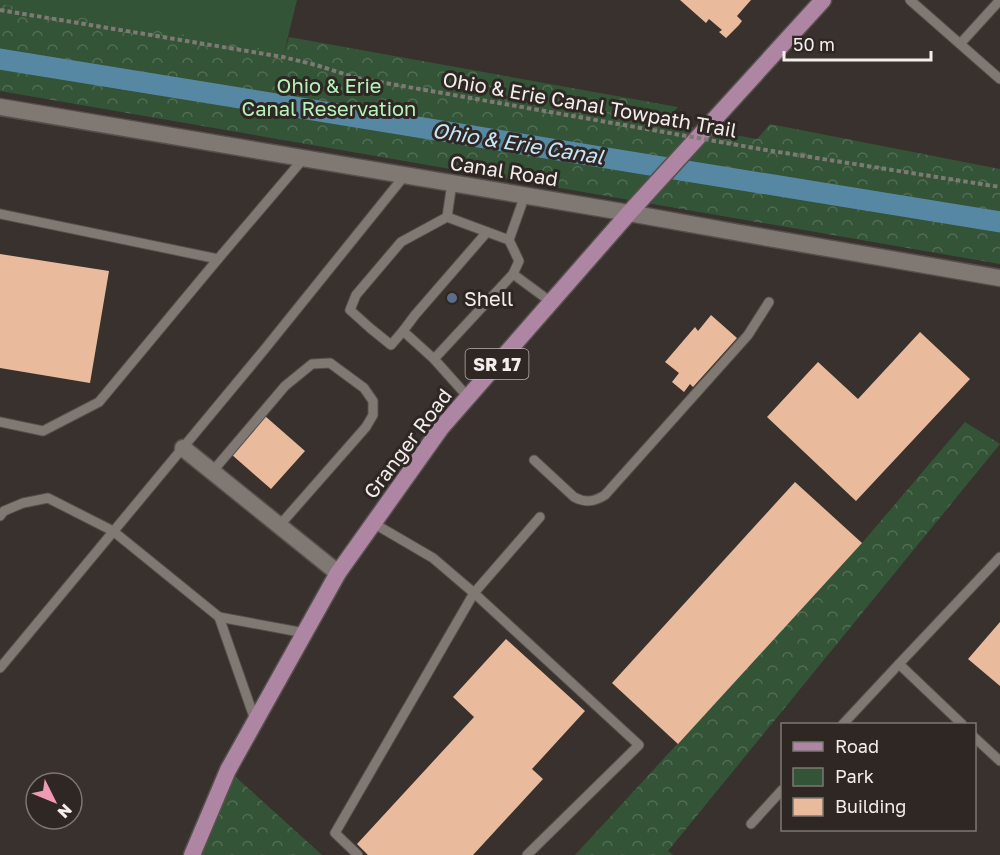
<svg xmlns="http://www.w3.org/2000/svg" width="1000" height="855" viewBox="0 0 1000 855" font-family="'Golos Text',sans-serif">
<defs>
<pattern id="forest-crowns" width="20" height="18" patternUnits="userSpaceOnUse" patternTransform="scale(1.5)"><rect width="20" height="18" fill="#335436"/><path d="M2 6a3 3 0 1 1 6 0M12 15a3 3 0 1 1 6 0" fill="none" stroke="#516d53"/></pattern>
</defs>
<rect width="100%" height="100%" fill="#38312d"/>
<path fill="#335436" d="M0 0H297L283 57 0 10Z"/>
<g fill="url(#forest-crowns)">
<path d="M0 4 229 42 284 53 289 37 678 107 664 122 757 139 770 124 1000 169V264L0 91Z"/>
<path d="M965 422 1000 444 668 851 673 855H575L862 543Z"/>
<path d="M228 770 322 855H192Z"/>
</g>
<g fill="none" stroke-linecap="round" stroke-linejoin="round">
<path stroke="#5688a3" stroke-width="21" d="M0 59 1000 222"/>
</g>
<g fill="#e9bb9c">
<path d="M680 0H751L737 16 742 21 739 25 726 38 719 32 722 30 709 19 706 23Z"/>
<path d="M0 254 109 271 90 383 0 368Z"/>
<path d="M711 315 737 338 693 387 690 384 684 392 672 382 679 373 665 362 695 327 698 331Z"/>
<path d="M920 332 970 379 856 501 767 417 818 362 858 399Z"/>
<path d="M265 416 305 451 271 489 231 454Z"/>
<path d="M795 482 862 543 678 744 612 683Z"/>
<path d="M1000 622V686L968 659Z"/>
<path d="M506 639 585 711 532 769 543 779 473 855H368L357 844 474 717 453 697Z"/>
</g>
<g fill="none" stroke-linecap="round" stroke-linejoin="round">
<g stroke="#56504d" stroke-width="11">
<g id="service">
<path d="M910 0 1000 79"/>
<path d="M960 44 1000 0"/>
<path d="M452 183 447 217 509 240 525 195"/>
<path d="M0 214 218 259"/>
<path d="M513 274 551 302"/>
<path d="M403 331 415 315 487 232"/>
<path d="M434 359 403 331 391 345 370 328 350 310 356 295 401 242 447 217"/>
<path d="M468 397 434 359 513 274 519 261 509 240"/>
<path d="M0 422 43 431 99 402 218 259 304 158"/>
<path d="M534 460 574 497C585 503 594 502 605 495L748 335 769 302"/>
<path d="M212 472 285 386 312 364 330 363 364 388 373 401V415L366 427 279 526"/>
<path d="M0 516 4 511 23 503 48 498 113 531 219 617 305 633"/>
<path d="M219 617 255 720"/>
<path d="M0 668 264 350 405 175"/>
<path d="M843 724 899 664"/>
<path d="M962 724 899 664 1000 557"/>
<path d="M974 737 1000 761"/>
<path d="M751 824 782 790"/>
<path d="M358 855 335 833 474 593 433 558 373 523"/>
<path d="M527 855 639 745 474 593 540 517"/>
</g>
</g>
<g stroke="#56504d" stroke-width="19">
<path id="minor" d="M183 448 338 573"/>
</g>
<g stroke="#56504d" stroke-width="19">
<path id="tertiary" d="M0 107 629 213 740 233 1000 278"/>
</g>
<g stroke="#56504d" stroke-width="19">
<path id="primary" d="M192 855 228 770 338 573 441 428 629 213 823 0"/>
</g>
<path stroke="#7f7976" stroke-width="4" stroke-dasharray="4.5 3" stroke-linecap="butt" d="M0 10 283 57 316 65 357 78"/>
<use href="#service" stroke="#807873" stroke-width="9"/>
<use href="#minor" stroke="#807873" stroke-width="16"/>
<use href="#tertiary" stroke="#807873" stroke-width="16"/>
<use href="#primary" stroke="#ae85a2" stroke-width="16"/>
<path stroke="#7f7976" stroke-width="4" stroke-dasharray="4.5 3" stroke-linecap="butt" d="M357 78 766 150 1000 187"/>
</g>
<circle fill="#5c6f8a" stroke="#2e2723" stroke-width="2" cx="452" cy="298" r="6"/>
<g text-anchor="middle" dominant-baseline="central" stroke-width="6" stroke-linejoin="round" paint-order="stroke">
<rect fill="#2e2723" stroke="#b8b2b0" stroke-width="1.5" x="465.5" y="349" width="63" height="30" rx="4.5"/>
<g font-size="18" font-weight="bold" fill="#f3eeec">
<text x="497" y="364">SR 17</text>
</g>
<g font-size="20" fill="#b6f2ba" stroke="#2e2723">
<text x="329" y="85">Ohio &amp; Erie<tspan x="329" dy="23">Canal Reservation</tspan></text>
</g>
<g font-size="20" fill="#f3eeec" stroke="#2e2723">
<text transform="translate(590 104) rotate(10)">Ohio &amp; Erie Canal Towpath Trail</text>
<text transform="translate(504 170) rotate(9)">Canal Road</text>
<text transform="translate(407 443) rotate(-53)">Granger Road</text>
</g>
<g font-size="20" fill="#f3eeec" stroke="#2e2723" text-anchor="start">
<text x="464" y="298">Shell</text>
</g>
<g font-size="21" font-style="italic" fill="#c7e5f6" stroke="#2e2723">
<text transform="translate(518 143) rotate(9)">Ohio &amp; Erie Canal</text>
</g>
</g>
<rect x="781" y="723" width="195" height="108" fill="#2e2723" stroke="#7d7773" stroke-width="1.5"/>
<rect x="793" y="742" width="30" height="9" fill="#ae85a2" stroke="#7d7773" stroke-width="1.5"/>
<text x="835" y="753" font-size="18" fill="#f3eeec">Road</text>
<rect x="793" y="768" width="30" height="18" fill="#335436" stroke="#7d7773" stroke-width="1.5"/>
<text x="835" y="783" font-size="18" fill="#f3eeec">Park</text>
<rect x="793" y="798" width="30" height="18" fill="#e9bb9c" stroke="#7d7773" stroke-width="1.5"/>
<text x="835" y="813" font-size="18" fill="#f3eeec">Building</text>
<g transform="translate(54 801) rotate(133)"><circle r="28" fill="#2e2723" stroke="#7d7773" stroke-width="1.5"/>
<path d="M0-4.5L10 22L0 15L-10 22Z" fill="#f09ab5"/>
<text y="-9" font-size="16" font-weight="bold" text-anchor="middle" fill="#f3eeec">N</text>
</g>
<path d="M784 51v9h147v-9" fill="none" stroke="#f3eeec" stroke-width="3"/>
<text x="793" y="51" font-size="18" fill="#f3eeec" stroke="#2e2723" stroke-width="4.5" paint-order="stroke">50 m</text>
</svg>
